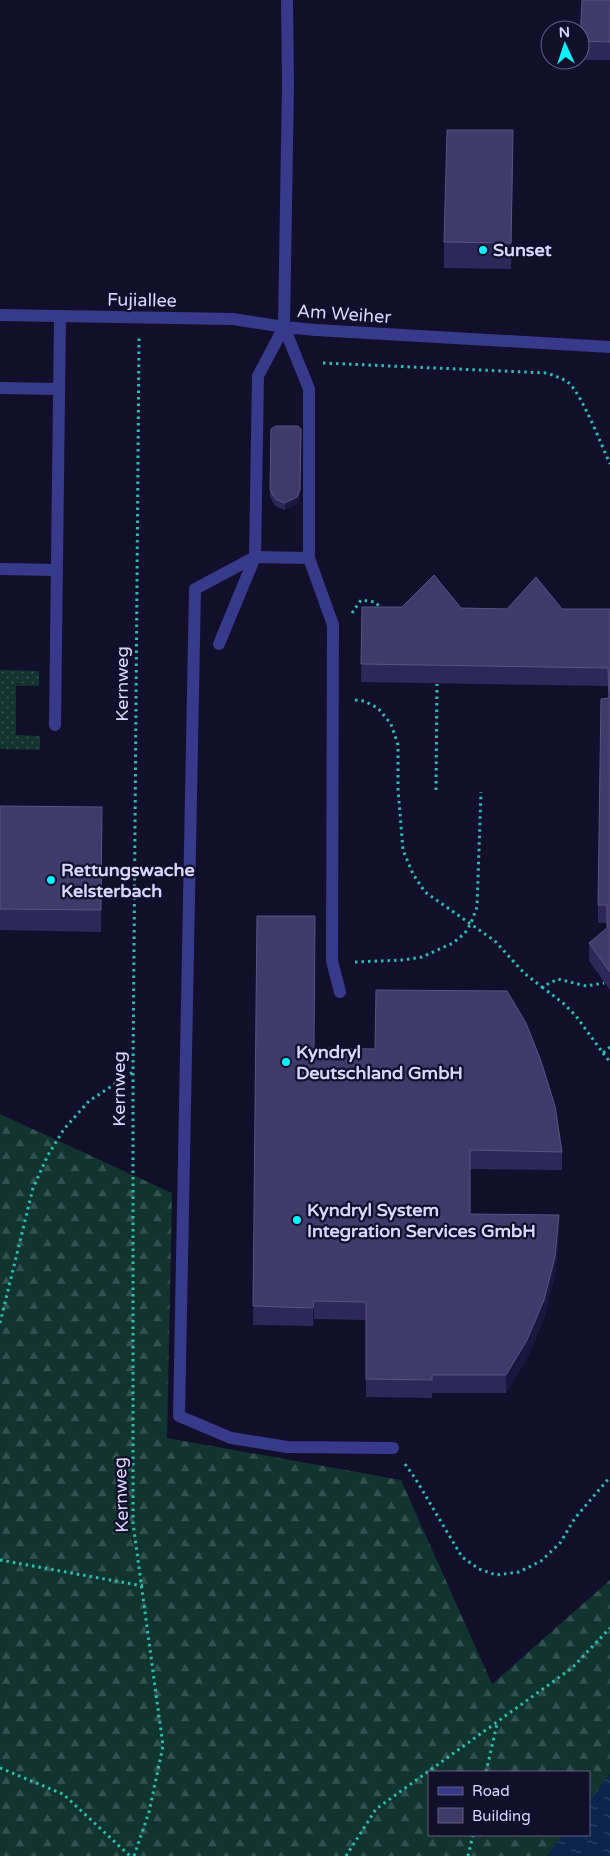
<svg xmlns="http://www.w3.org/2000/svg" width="610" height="1856" viewBox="0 0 610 1856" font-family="'Varela Round',sans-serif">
<defs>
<pattern id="grass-dots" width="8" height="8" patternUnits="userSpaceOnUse" patternTransform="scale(1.25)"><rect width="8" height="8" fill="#113431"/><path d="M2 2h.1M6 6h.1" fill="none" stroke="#335150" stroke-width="1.8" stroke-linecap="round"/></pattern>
<pattern id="forest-firs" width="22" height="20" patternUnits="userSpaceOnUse" patternTransform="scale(1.25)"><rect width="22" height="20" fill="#113431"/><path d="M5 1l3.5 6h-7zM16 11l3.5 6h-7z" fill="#335150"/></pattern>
<pattern id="water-ripples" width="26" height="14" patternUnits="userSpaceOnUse" patternTransform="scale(1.25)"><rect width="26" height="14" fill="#09274e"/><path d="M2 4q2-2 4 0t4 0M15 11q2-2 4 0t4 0" fill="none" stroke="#2c4669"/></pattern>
</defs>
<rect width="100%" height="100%" fill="#120f2a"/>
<path fill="url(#grass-dots)" d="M0 670 39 671V686H16V735L40 736V750L0 749Z"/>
<path fill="url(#forest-firs)" d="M0 1114 172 1193 167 1438 401 1480 492 1684 610 1580V1774L589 1802V1772H429V1835H563L547 1856H0Z"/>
<path fill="url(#water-ripples)" d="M610 1774V1856H547L563 1835H589V1802Z"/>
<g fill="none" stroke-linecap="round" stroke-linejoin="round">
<g stroke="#29c1ae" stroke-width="3" stroke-dasharray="2.5 4" stroke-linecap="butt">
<path d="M323 363 547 373C555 376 562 378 569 383 583 397 601 444 610 464"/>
<path d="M352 613 361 600 375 602 383 610"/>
<path d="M355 700 364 701 378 708 391 724 398 745V789L403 850 413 874 425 892 495 941 524 973 542 987 558 979 586 986 604 983"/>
<path d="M436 790 437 684"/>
<path d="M355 962 403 960 422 957 453 943 465 933 471 923 477 907 481 792"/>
<path d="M542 987 563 1003 576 1016 603 1053 610 1047"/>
<path d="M603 1053 610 1062"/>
<path d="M0 1323 33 1188 48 1155 64 1129 89 1101 133 1072"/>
<path d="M405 1464 415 1478 462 1557 479 1569 496 1575 519 1572 541 1561 560 1543 575 1518 610 1477"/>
<path d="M0 1560 143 1586"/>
<path d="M0 1768 63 1794 130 1856"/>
<path d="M486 1772 497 1724"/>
<path d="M134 1856 149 1812 163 1746 133 1523V1072L139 338"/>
<path d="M346 1856 376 1809 572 1668 610 1628"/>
<path d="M468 1856 473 1835"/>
</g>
<g stroke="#373a8b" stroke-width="12">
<path d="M287 0 288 84 284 327 309 389V558L333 625 332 961 340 992"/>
<path d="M0 315 233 319 284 327 316 330 610 347"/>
<path d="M0 388 59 389"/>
<path d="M309 558 255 557 195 589 179 1416 231 1438 287 1447 393 1448"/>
<path d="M0 569 56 570"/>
<path d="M219 644 255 557 258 376 284 327"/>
<path d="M55 725 60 316"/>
</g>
</g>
<g fill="#2e2759">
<path d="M610 0V60H580V41Z"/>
<path d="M513 156 511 269 444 268V242Z"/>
<path d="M271 429 300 497 297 504 285 510 277 507 273 503 270 496Z"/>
<path d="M362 607 507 609H610V990L589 961V943L607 928V923H598V905L609 698 608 686 361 682Z"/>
<path d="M0 806 102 829 101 932 0 930Z"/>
<path d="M257 916 314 1048 562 1152V1170L470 1169V1214L559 1233 555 1275 544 1318 527 1358 506 1393H432V1398L366 1397V1320L314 1319 313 1326 253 1325Z"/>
</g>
<g fill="#1b163e">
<path d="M301 436 300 497 297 504 285 510V503Z"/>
<path d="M559 1215V1233L555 1275 544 1318 527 1358 506 1393V1375Z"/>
<path d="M314 1301V1319L313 1326V1308Z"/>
</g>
<g fill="#403a6a" stroke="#585382">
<path d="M582 0H610V42L580 41Z"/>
<path d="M447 130H513L511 243 444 242Z"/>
<path d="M276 426H298L301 429 300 490 297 497 285 503 277 500 273 496 270 489 271 429Z"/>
<path d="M434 575 461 608 507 609 536 577 562 609H610V972L589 943 607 928V905H598L601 699 609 698 608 668 361 664 362 607H402Z"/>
<path d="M0 806 102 807 101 910 0 909Z"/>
<path d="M257 916H315L314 1048 375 1049 376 990 507 991 526 1023 541 1061 555 1106 562 1152 470 1150V1214L559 1215 555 1257 544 1300 527 1340 506 1375H432V1380L366 1379V1302L314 1301 313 1308 253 1306Z"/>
</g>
<g fill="#03f6ff" stroke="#120f2a" stroke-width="2">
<circle cx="483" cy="250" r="5"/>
<circle cx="51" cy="880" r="5"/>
<circle cx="286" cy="1062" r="5"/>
<circle cx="297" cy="1220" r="5"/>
</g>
<g text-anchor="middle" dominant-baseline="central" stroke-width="4.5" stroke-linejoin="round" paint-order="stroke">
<g font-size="18" font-weight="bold" fill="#d9d7ff" stroke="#120f2a" text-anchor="start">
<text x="493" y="250">Sunset</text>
<text x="61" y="870">Rettungswache<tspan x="61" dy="21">Kelsterbach</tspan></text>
<text x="296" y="1052">Kyndryl<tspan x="296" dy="21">Deutschland GmbH</tspan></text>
<text x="307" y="1210">Kyndryl System<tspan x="307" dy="21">Integration Services GmbH</tspan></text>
</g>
<g font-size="18" fill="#d9d7ff" stroke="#120f2a">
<text transform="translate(142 300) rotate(1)">Fujiallee</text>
<text transform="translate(344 314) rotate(4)">Am Weiher</text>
<text transform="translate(122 684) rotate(-90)">Kernweg</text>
<text transform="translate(119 1089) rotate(-90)">Kernweg</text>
<text transform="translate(121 1495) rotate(-92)">Kernweg</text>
</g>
</g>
<rect x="428" y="1771" width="162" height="65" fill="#120f2a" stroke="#625f7f"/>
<rect x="438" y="1787" width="25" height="8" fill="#373a8b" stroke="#625f7f"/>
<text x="472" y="1796" font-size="15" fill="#d9d7ff">Road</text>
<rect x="438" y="1808" width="25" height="15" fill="#403a6a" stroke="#625f7f"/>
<text x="472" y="1821" font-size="15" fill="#d9d7ff">Building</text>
<g transform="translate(565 45) rotate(357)"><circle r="24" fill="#120f2a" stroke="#625f7f"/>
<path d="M0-4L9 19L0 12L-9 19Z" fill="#03f6ff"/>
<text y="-8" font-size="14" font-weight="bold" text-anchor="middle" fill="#d9d7ff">N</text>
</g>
</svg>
